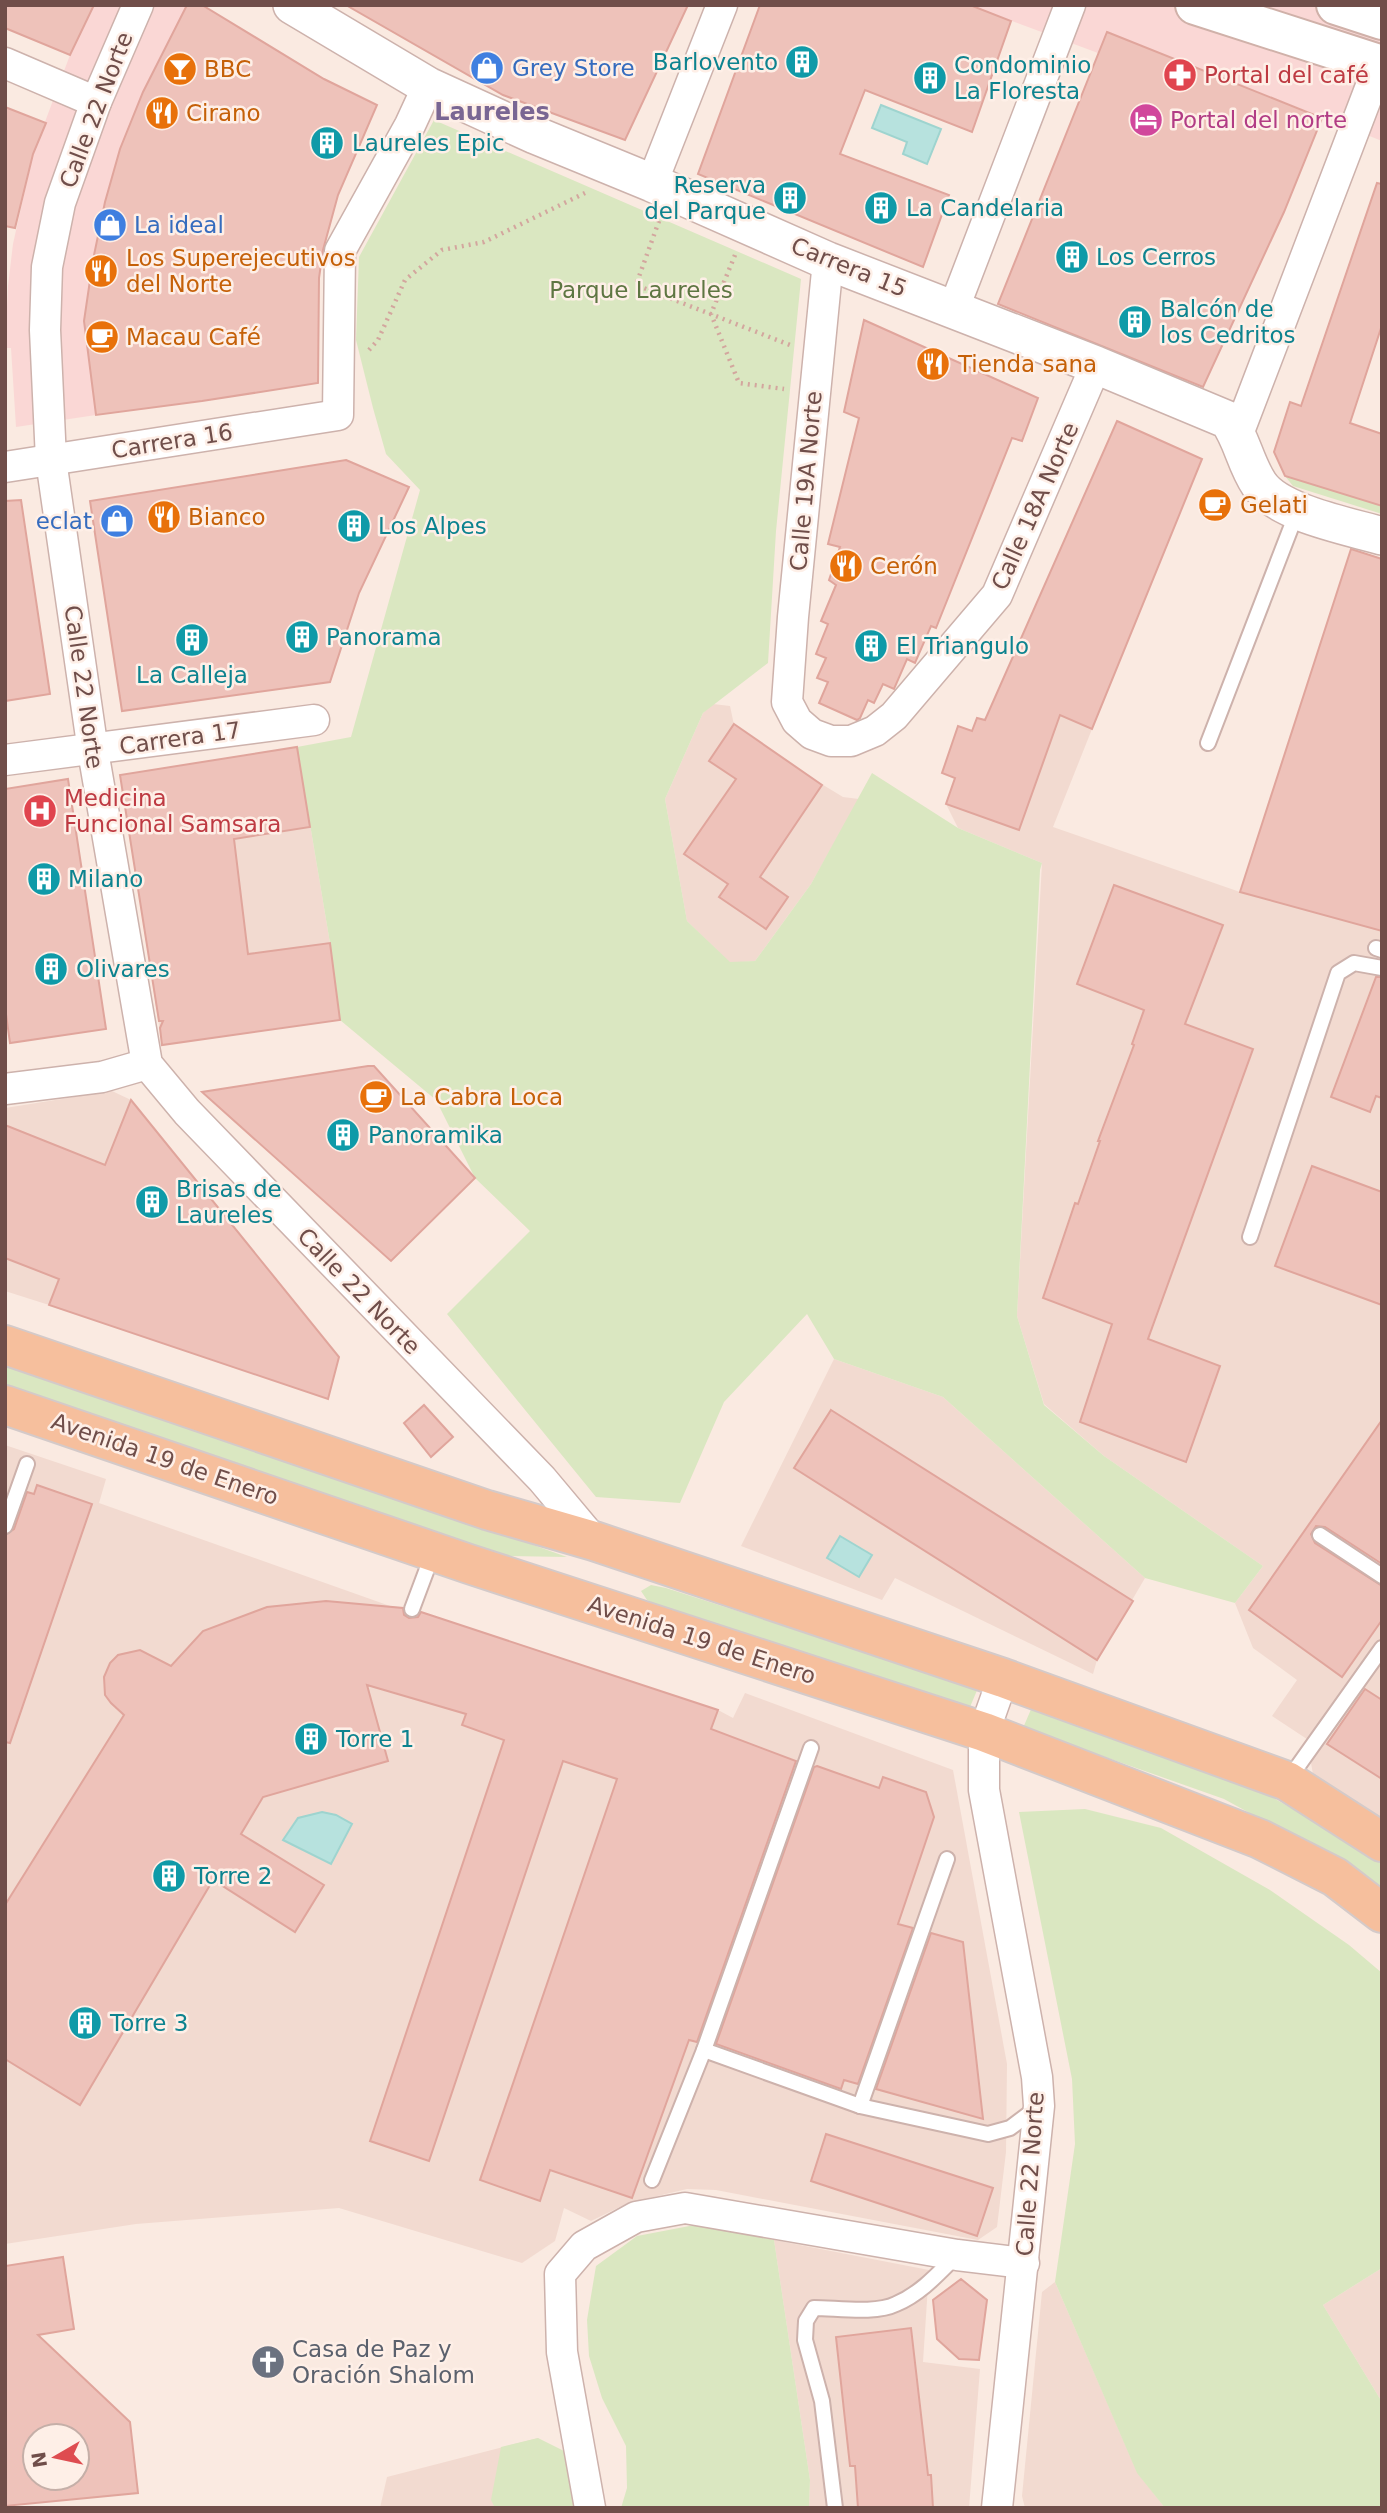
<svg xmlns="http://www.w3.org/2000/svg" width="1387" height="2513" viewBox="0 0 1387 2513" font-family="'DejaVu Sans',sans-serif">
<rect width="100%" height="100%" fill="#faeae1"/>
<g fill="#f2dad0">
<path d="M1000 688 1092 729 1053 827 1240 892 1382 931V1822L1313 1774 1311 1763 1319 1747 1272 1716 1297 1680 1253 1648 1235 1603 1263 1566 1104 1456 1044 1404 1017 1316 1042 863 958 828 946 804 955 778 942 773 958 726 972 730 977 718 985 720Z"/>
<path d="M713 704 730 706 734 725 810 777 843 797 859 799 811 884 755 961 730 963 687 921 665 799 703 713Z"/>
<path d="M297 747 330 943 340 1020 162 1045 120 775Z"/>
<path d="M112 1091 131 1100 49 1305 5 1291V1108Z"/>
<path d="M834 1359 943 1397 1145 1578 1097 1660 1093 1674 895 1578 882 1600 741 1546Z"/>
<path d="M5 1445 106 1479 99 1503 390 1606 413 1609 718 1710 733 1718 745 1693 953 1770 1007 2064 1006 2152 997 2227 978 2240 716 2190 687 2189 628 2203 591 2221 564 2208 555 2241 522 2263 339 2208 136 2224 5 2244Z"/>
<path d="M774 2240 929 2270 923 2362 980 2369 969 2508H809L810 2480Z"/>
<path d="M1382 2268V2402L1323 2305Z"/>
<path d="M1055 2282 1137 2472 1165 2508H1025L1022 2496 1042 2292Z"/>
<path d="M538 2438 581 2508H380L387 2477Z"/>
</g>
<g fill="#fad7d5">
<path d="M94 5H187L143 92 120 149 105 202 93 260 84 322 96 415 16 427 11 348H5L8 286 13 244 33 154 70 55Z"/>
<path d="M969 5H1382V141L1107 32 1098 53Z"/>
</g>
<g fill="#dae7c1">
<path d="M434 120 801 279 776 531 768 663 703 713 665 799 687 921 730 962 755 961 811 884 872 773 958 828 1042 863 1040 870 1017 1316 1044 1405 1104 1456 1263 1566 1235 1603 1145 1578 943 1397 834 1359 807 1314 724 1402 680 1503 596 1497 447 1314 530 1231 475 1178 436 1100 340 1020 330 943 297 747 351 737 420 490 386 454 373 408 356 340 359 257Z"/>
<path d="M1285 476 1382 505V514L1293 486Z"/>
<path d="M5 1362 281 1455 567 1557 502 1556 5 1386Z"/>
<path d="M651 1585 666 1588 978 1688 970 1707 659 1606 647 1600 641 1591Z"/>
<path d="M1032 1707 1237 1777 1331 1831 1382 1864V1890L1315 1849 1224 1799 1023 1728Z"/>
<path d="M1085 1809 1161 1828 1270 1890 1349 1945 1382 1973V2268L1323 2305 1382 2402V2508H1165L1137 2473 1055 2282 1075 2144 1072 2079 1019 1812Z"/>
<path d="M700 2224 774 2240 810 2480 809 2508H621L627 2488 626 2446 602 2398 589 2356 587 2320 596 2266 637 2236Z"/>
<path d="M538 2438 568 2453 581 2508H495L491 2500 501 2447Z"/>
</g>
<g fill="#b7e2de" stroke="#9ed4cf" stroke-width="2">
<path d="M881 105 941 129 927 164 903 154 907 142 872 128Z"/>
<path d="M840 1536 872 1555 859 1577 827 1558Z"/>
<path d="M322 1812 336 1815 352 1824 331 1864 283 1840 298 1818Z"/>
</g>
<g fill="#eec2ba" stroke="#e0a59c" stroke-width="2" fill-rule="evenodd">
<path d="M5 5H94L70 55 5 28Z"/>
<path d="M187 5H202L324 79 377 105 338 195 323 250 319 278 318 383 202 401 96 415 84 321 93 260 105 202 120 149 143 92Z"/>
<path d="M346 5H688L625 140 503 95Z"/>
<path d="M760 5H970L1011 21 972 132 865 90 840 154 949 195 923 267 698 174Z"/>
<path d="M1107 32 1322 118 1284 212 1203 387 998 304Z"/>
<path d="M5 107 46 123 33 154 15 228 5 226Z"/>
<path d="M1377 183 1382 184V325L1350 423 1382 434V506L1285 476 1274 452 1290 402 1301 406Z"/>
<path d="M864 320 1038 398 1022 441 1012 438 936 628 931 626 915 663 907 659 894 689 883 684 874 703 868 700 860 718 857 720 819 703 828 682 817 678 826 658 816 654 828 624 821 621 836 585 829 580 840 547 828 544 859 418 844 412Z"/>
<path d="M1117 421 1202 459 1092 729 1060 715 1019 830 946 804 955 778 942 773 958 726 972 731 977 718 985 720Z"/>
<path d="M346 460 409 487 359 593 330 682 122 711 90 501Z"/>
<path d="M21 500 50 694 5 701V501Z"/>
<path d="M1351 549 1382 559V931L1240 892Z"/>
<path d="M734 724 822 785 760 877 788 897 766 929 719 897 728 884 684 854 736 779 709 761Z"/>
<path d="M297 747 310 827 234 839 248 954 330 943 340 1020 162 1045 160 1028 163 1021H159L120 775Z"/>
<path d="M68 779 106 1029 10 1043 5 1007V789Z"/>
<path d="M1114 885 1223 925 1185 1024 1253 1049 1148 1339 1220 1366 1186 1462 1080 1422 1112 1324 1043 1298 1075 1203 1078 1204 1100 1141H1098L1134 1045 1132 1044 1144 1010 1077 984Z"/>
<path d="M1376 977H1382V1098L1376 1096 1370 1112 1331 1097Z"/>
<path d="M368 1066H374L475 1178 391 1261 202 1092Z"/>
<path d="M131 1100 339 1357 328 1399 49 1305 59 1279 5 1258V1125L105 1165Z"/>
<path d="M1312 1166 1382 1192V1305L1275 1266Z"/>
<path d="M424 1405 453 1437 431 1457 404 1423Z"/>
<path d="M831 1410 1133 1601 1097 1660 794 1468Z"/>
<path d="M1382 1420V1564L1325 1527 1316 1526 1311 1534 1315 1543 1382 1586V1620L1342 1677 1249 1610Z"/>
<path d="M37 1485 92 1504 10 1743 5 1742V1535L14 1529 27 1492 34 1494Z"/>
<path d="M326 1601 403 1608 404 1615 409 1618 418 1617 421 1612 718 1710 711 1729 796 1761 697 2042 689 2040 632 2198 550 2170 540 2201 480 2180 617 1779 563 1761 429 2161 370 2141 504 1740 462 1725 466 1714 367 1685 388 1761 263 1797 241 1834 324 1885 295 1932 213 1880 80 2105 5 2059V1905L124 1715 111 1703 105 1695 104 1677 110 1663 118 1655 140 1650 171 1666 203 1631 267 1607Z"/>
<path d="M1365 1689 1382 1700V1779L1327 1744Z"/>
<path d="M817 1766 879 1788 883 1777 926 1792 934 1817 898 1924 913 1928 858 2084 844 2080 841 2089 716 2044 814 1767Z"/>
<path d="M931 1933 963 1942 983 2119 876 2089Z"/>
<path d="M826 2134 993 2188 977 2236 811 2181Z"/>
<path d="M63 2257 74 2329 38 2335 130 2422 138 2493 5 2506V2266ZM35 2436H77V2478H35Z"/>
<path d="M961 2279 987 2300 979 2360 959 2359 937 2339 933 2300Z"/>
<path d="M911 2328 928 2475H931L933 2508H858L855 2466H850L836 2337Z"/>
</g>
<g fill="none" stroke-linecap="round" stroke-linejoin="round">
<g stroke="#cdb2ac" stroke-width="18">
<g id="service">
<path d="M1208 743 1297 512"/>
<path d="M1376 948 1382 950"/>
<path d="M1250 1237 1338 973 1354 963 1382 968"/>
<path d="M5 1526 27 1464"/>
<path d="M1320 1535 1382 1576"/>
<path d="M412 1609 433 1553"/>
<path d="M1288 1780 1382 1648"/>
<path d="M704 2050 860 2106 988 2134 1010 2128 1038 2107"/>
<path d="M860 2106 947 1859"/>
<path d="M652 2180 704 2050 811 1748"/>
<path d="M835 2508 822 2401 805 2340 806 2321 814 2308C837 2308 876 2314 896 2304 920 2294 938 2274 956 2256"/>
</g>
</g>
<g stroke="#cdb2ac" stroke-width="33">
<g id="minor">
<path d="M138 5 96 102 60 203 47 267 45 330 51 460 93 751 147 1064 187 1112 542 1479 594 1541"/>
<path d="M5 63 96 102"/>
<path d="M652 183 722 5"/>
<path d="M828 261 793 617 787 702 797 721 812 734 831 741H851L875 731 894 716 997 595 1096 365"/>
<path d="M954 308 1070 5"/>
<path d="M1238 434 1379 65"/>
<path d="M5 467 338 415 340 251 410 125 428 86"/>
<path d="M5 760 314 720"/>
<path d="M5 1089 102 1077 147 1064"/>
<path d="M590 2508 562 2352 560 2274 584 2246 636 2217 685 2208 957 2255 1024 2263"/>
<path d="M997 2508 1039 2106 1037 2077 984 1790V1732L1003 1678"/>
</g>
</g>
<g stroke="#cdb2ac" stroke-width="40">
<path id="tertiary" d="M292 5 428 86 535 135 652 183 828 261 1096 365 1228 420C1242 439 1245 463 1259 484 1278 513 1348 526 1382 536"/>
</g>
<g stroke="#d0b1a9" stroke-width="42">
<g id="secondary">
<path d="M1195 5 1382 65"/>
<path d="M1336 5 1382 20"/>
</g>
</g>
<g stroke="#d4cac9" stroke-width="42">
<g id="primary">
<path d="M5 1345 487 1510 594 1541 1003 1678 1287 1781 1382 1842"/>
<path d="M5 1405 469 1564 984 1732 1260 1839 1335 1877 1382 1913"/>
</g>
</g>
<g stroke="#d3a69e" stroke-width="4.5" stroke-dasharray="2 5" stroke-linecap="butt">
<path d="M659 221 636 285 790 345"/>
<path d="M735 255 711 314 739 383 784 389"/>
<path d="M369 350 378 340 405 280 442 250 484 242 585 193"/>
</g>
<use href="#service" stroke="#fff" stroke-width="14"/>
<use href="#minor" stroke="#fff" stroke-width="30"/>
<use href="#tertiary" stroke="#fff" stroke-width="37"/>
<use href="#secondary" stroke="#fff" stroke-width="38"/>
<use href="#primary" stroke="#f6bf9d" stroke-width="38"/>
</g>
<defs>
<g id="building-disc" transform="scale(1.75)"><circle r="9.5" fill="#0f9aa8" stroke="#feefe7"/><path d="M-4-6H4V6H1V3H-1V6H-4ZM-2.5-4.3h1.7v1.8h-1.7ZM.8-4.3h1.7v1.8H.8ZM-2.5-1h1.7V.8h-1.7ZM.8-1h1.7V.8H.8Z" fill="#fff"/></g>
<g id="shop-disc" transform="scale(1.75)"><circle r="9.5" fill="#3f7fe0" stroke="#feefe7"/><path d="M-5-2.5h2.3a2.7 3.5 0 0 1 5.4 0H5L5.5 6h-11ZM-1.5-2.5h3a1.5 2.3 0 0 0-3 0Z" fill="#fff"/></g>
<g id="bar-disc" transform="scale(1.75)"><circle r="9.5" fill="#e8710a" stroke="#feefe7"/><path d="M-6-5H6L.8 .8V4.5H3.5V6h-7V4.5H-.8V.8Z" fill="#fff"/></g>
<g id="pharmacy-disc" transform="scale(1.75)"><circle r="9.5" fill="#e0444e" stroke="#feefe7"/><path d="M-2-6h4v4h4v4h-4v4h-4v-4h-4v-4h4Z" fill="#fff"/></g>
<g id="restaurant-disc" transform="scale(1.75)"><circle r="9.5" fill="#e8710a" stroke="#feefe7"/><path d="M-5-6h1v4h1v-4h1v4h1v-4h1v5L-1.5 .5V6h-2V.5L-5-1ZM5-6V6H3V1.5H1.5Q1.5-4 5-6Z" fill="#fff"/></g>
<g id="hotel-disc" transform="scale(1.75)"><circle r="9.5" fill="#d1479c" stroke="#feefe7"/><path d="M-6-4.5h1.5V1H6V5H4.5V3h-9V5H-6ZM-4 0a1.8 1.8 0 1 1 3.6 0ZM.5 0V-2.5h3Q6-2.5 6 0Z" fill="#fff"/></g>
<g id="cafe-disc" transform="scale(1.75)"><circle r="9.5" fill="#e8710a" stroke="#feefe7"/><path d="M-5.5-4.5H6V0H3Q3 3.5 0 3.5H-2.5Q-5.5 3.5-5.5 0ZM3-3.2v2h1.7v-2ZM-6 4.5H4V6H-6Z" fill="#fff"/></g>
<g id="hospital-disc" transform="scale(1.75)"><circle r="9.5" fill="#e0444e" stroke="#feefe7"/><path d="M-5-5h3v3.5h4V-5h3V5h-3V1.5h-4V5h-3Z" fill="#fff"/></g>
<g id="church-disc" transform="scale(1.75)"><circle r="9.5" fill="#6b7280" stroke="#feefe7"/><path d="M-1.2-6h2.4v3.5h3.3v2.4h-3.3V6h-2.4V-.1h-3.3v-2.4h3.3Z" fill="#fff"/></g>
</defs>
<g fill-rule="evenodd">
<use href="#building-disc" x="802" y="62"/>
<use href="#shop-disc" x="487" y="68"/>
<use href="#bar-disc" x="180" y="69"/>
<use href="#pharmacy-disc" x="1180" y="75"/>
<use href="#building-disc" x="930" y="78"/>
<use href="#restaurant-disc" x="162" y="113"/>
<use href="#hotel-disc" x="1146" y="120"/>
<use href="#building-disc" x="327" y="143"/>
<use href="#building-disc" x="790" y="198"/>
<use href="#building-disc" x="881" y="208"/>
<use href="#shop-disc" x="110" y="225"/>
<use href="#building-disc" x="1072" y="257"/>
<use href="#restaurant-disc" x="101" y="271"/>
<use href="#building-disc" x="1135" y="322"/>
<use href="#cafe-disc" x="102" y="337"/>
<use href="#restaurant-disc" x="933" y="364"/>
<use href="#cafe-disc" x="1215" y="505"/>
<use href="#restaurant-disc" x="164" y="517"/>
<use href="#shop-disc" x="117" y="521"/>
<use href="#building-disc" x="354" y="526"/>
<use href="#restaurant-disc" x="846" y="566"/>
<use href="#building-disc" x="302" y="637"/>
<use href="#building-disc" x="192" y="640"/>
<use href="#building-disc" x="871" y="646"/>
<use href="#hospital-disc" x="40" y="811"/>
<use href="#building-disc" x="44" y="879"/>
<use href="#building-disc" x="51" y="969"/>
<use href="#cafe-disc" x="376" y="1097"/>
<use href="#building-disc" x="343" y="1135"/>
<use href="#building-disc" x="152" y="1202"/>
<use href="#building-disc" x="311" y="1739"/>
<use href="#building-disc" x="169" y="1876"/>
<use href="#building-disc" x="85" y="2023"/>
<use href="#church-disc" x="268" y="2362"/>
</g>
<g text-anchor="middle" dominant-baseline="central" stroke-width="5" stroke-linejoin="round" paint-order="stroke">
<g font-size="23" fill="#0d838f" stroke="#feefe7" text-anchor="start">
<text x="778" y="62" text-anchor="end">Barlovento</text>
<text x="954" y="65">Condominio<tspan x="954" dy="26">La Floresta</tspan></text>
<text x="352" y="143">Laureles Epic</text>
<text x="766" y="185" text-anchor="end">Reserva<tspan x="766" dy="26">del Parque</tspan></text>
<text x="906" y="208">La Candelaria</text>
<text x="1096" y="257">Los Cerros</text>
<text x="1160" y="309">Balcón de<tspan x="1160" dy="26">los Cedritos</tspan></text>
<text x="378" y="526">Los Alpes</text>
<text x="326" y="637">Panorama</text>
<text x="896" y="646">El Triangulo</text>
<text x="192" y="675" text-anchor="middle">La Calleja</text>
<text x="68" y="879">Milano</text>
<text x="76" y="969">Olivares</text>
<text x="368" y="1135">Panoramika</text>
<text x="176" y="1189">Brisas de<tspan x="176" dy="26">Laureles</tspan></text>
<text x="336" y="1739">Torre 1</text>
<text x="194" y="1876">Torre 2</text>
<text x="110" y="2023">Torre 3</text>
</g>
<g font-size="23" fill="#366cbe" stroke="#feefe7" text-anchor="start">
<text x="512" y="68">Grey Store</text>
<text x="134" y="225">La ideal</text>
<text x="92" y="521" text-anchor="end">eclat</text>
</g>
<g font-size="23" fill="#c56008" stroke="#feefe7" text-anchor="start">
<text x="204" y="69">BBC</text>
<text x="186" y="113">Cirano</text>
<text x="126" y="258">Los Superejecutivos<tspan x="126" dy="26">del Norte</tspan></text>
<text x="126" y="337">Macau Café</text>
<text x="958" y="364">Tienda sana</text>
<text x="1240" y="505">Gelati</text>
<text x="188" y="517">Bianco</text>
<text x="870" y="566">Cerón</text>
<text x="400" y="1097">La Cabra Loca</text>
</g>
<g font-size="23" fill="#be3a42" stroke="#feefe7" text-anchor="start">
<text x="1204" y="75">Portal del café</text>
<text x="64" y="798">Medicina<tspan x="64" dy="26">Funcional Samsara</tspan></text>
</g>
<g font-size="23" fill="#704e4a" stroke="#feefe7">
<text transform="translate(96 110) rotate(-69)">Calle 22 Norte</text>
<text transform="translate(849 267) rotate(22)">Carrera 15</text>
<text transform="translate(172 441) rotate(-9)">Carrera 16</text>
<text transform="translate(806 481) rotate(-85)">Calle 19A Norte</text>
<text transform="translate(1035 506) rotate(-66)">Calle 18A Norte</text>
<text transform="translate(84 687) rotate(82)">Calle 22 Norte</text>
<text transform="translate(180 738) rotate(-8)">Carrera 17</text>
<text transform="translate(359 1291) rotate(46)">Calle 22 Norte</text>
<text transform="translate(165 1459) rotate(19)">Avenida 19 de Enero</text>
<text transform="translate(702 1640) rotate(18)">Avenida 19 de Enero</text>
<text transform="translate(1030 2174) rotate(-86)">Calle 22 Norte</text>
</g>
<g font-size="23" fill="#b23c85" stroke="#feefe7" text-anchor="start">
<text x="1170" y="120">Portal del norte</text>
</g>
<g font-size="23" fill="#5e7642" stroke="#feefe7">
<text x="641" y="290">Parque Laureles</text>
</g>
<g font-size="23" fill="#5b616d" stroke="#feefe7" text-anchor="start">
<text x="292" y="2349">Casa de Paz y<tspan x="292" dy="26">Oración Shalom</tspan></text>
</g>
<g font-size="24" font-weight="bold" fill="#796693" stroke="#feefe7">
<text x="492" y="112">Laureles</text>
</g>
</g>
<rect width="1387" height="2513" fill="none" stroke="#704e4a" stroke-width="14"/>
<g transform="translate(56 2457) rotate(261)"><circle r="33" fill="#feefe7" stroke="#c5afa8" stroke-width="2"/>
<path d="M0-5L12 26L0 18L-12 26Z" fill="#de4c50"/>
<text y="-10" font-size="19" font-weight="bold" text-anchor="middle" fill="#704e4a">N</text>
</g>
</svg>
